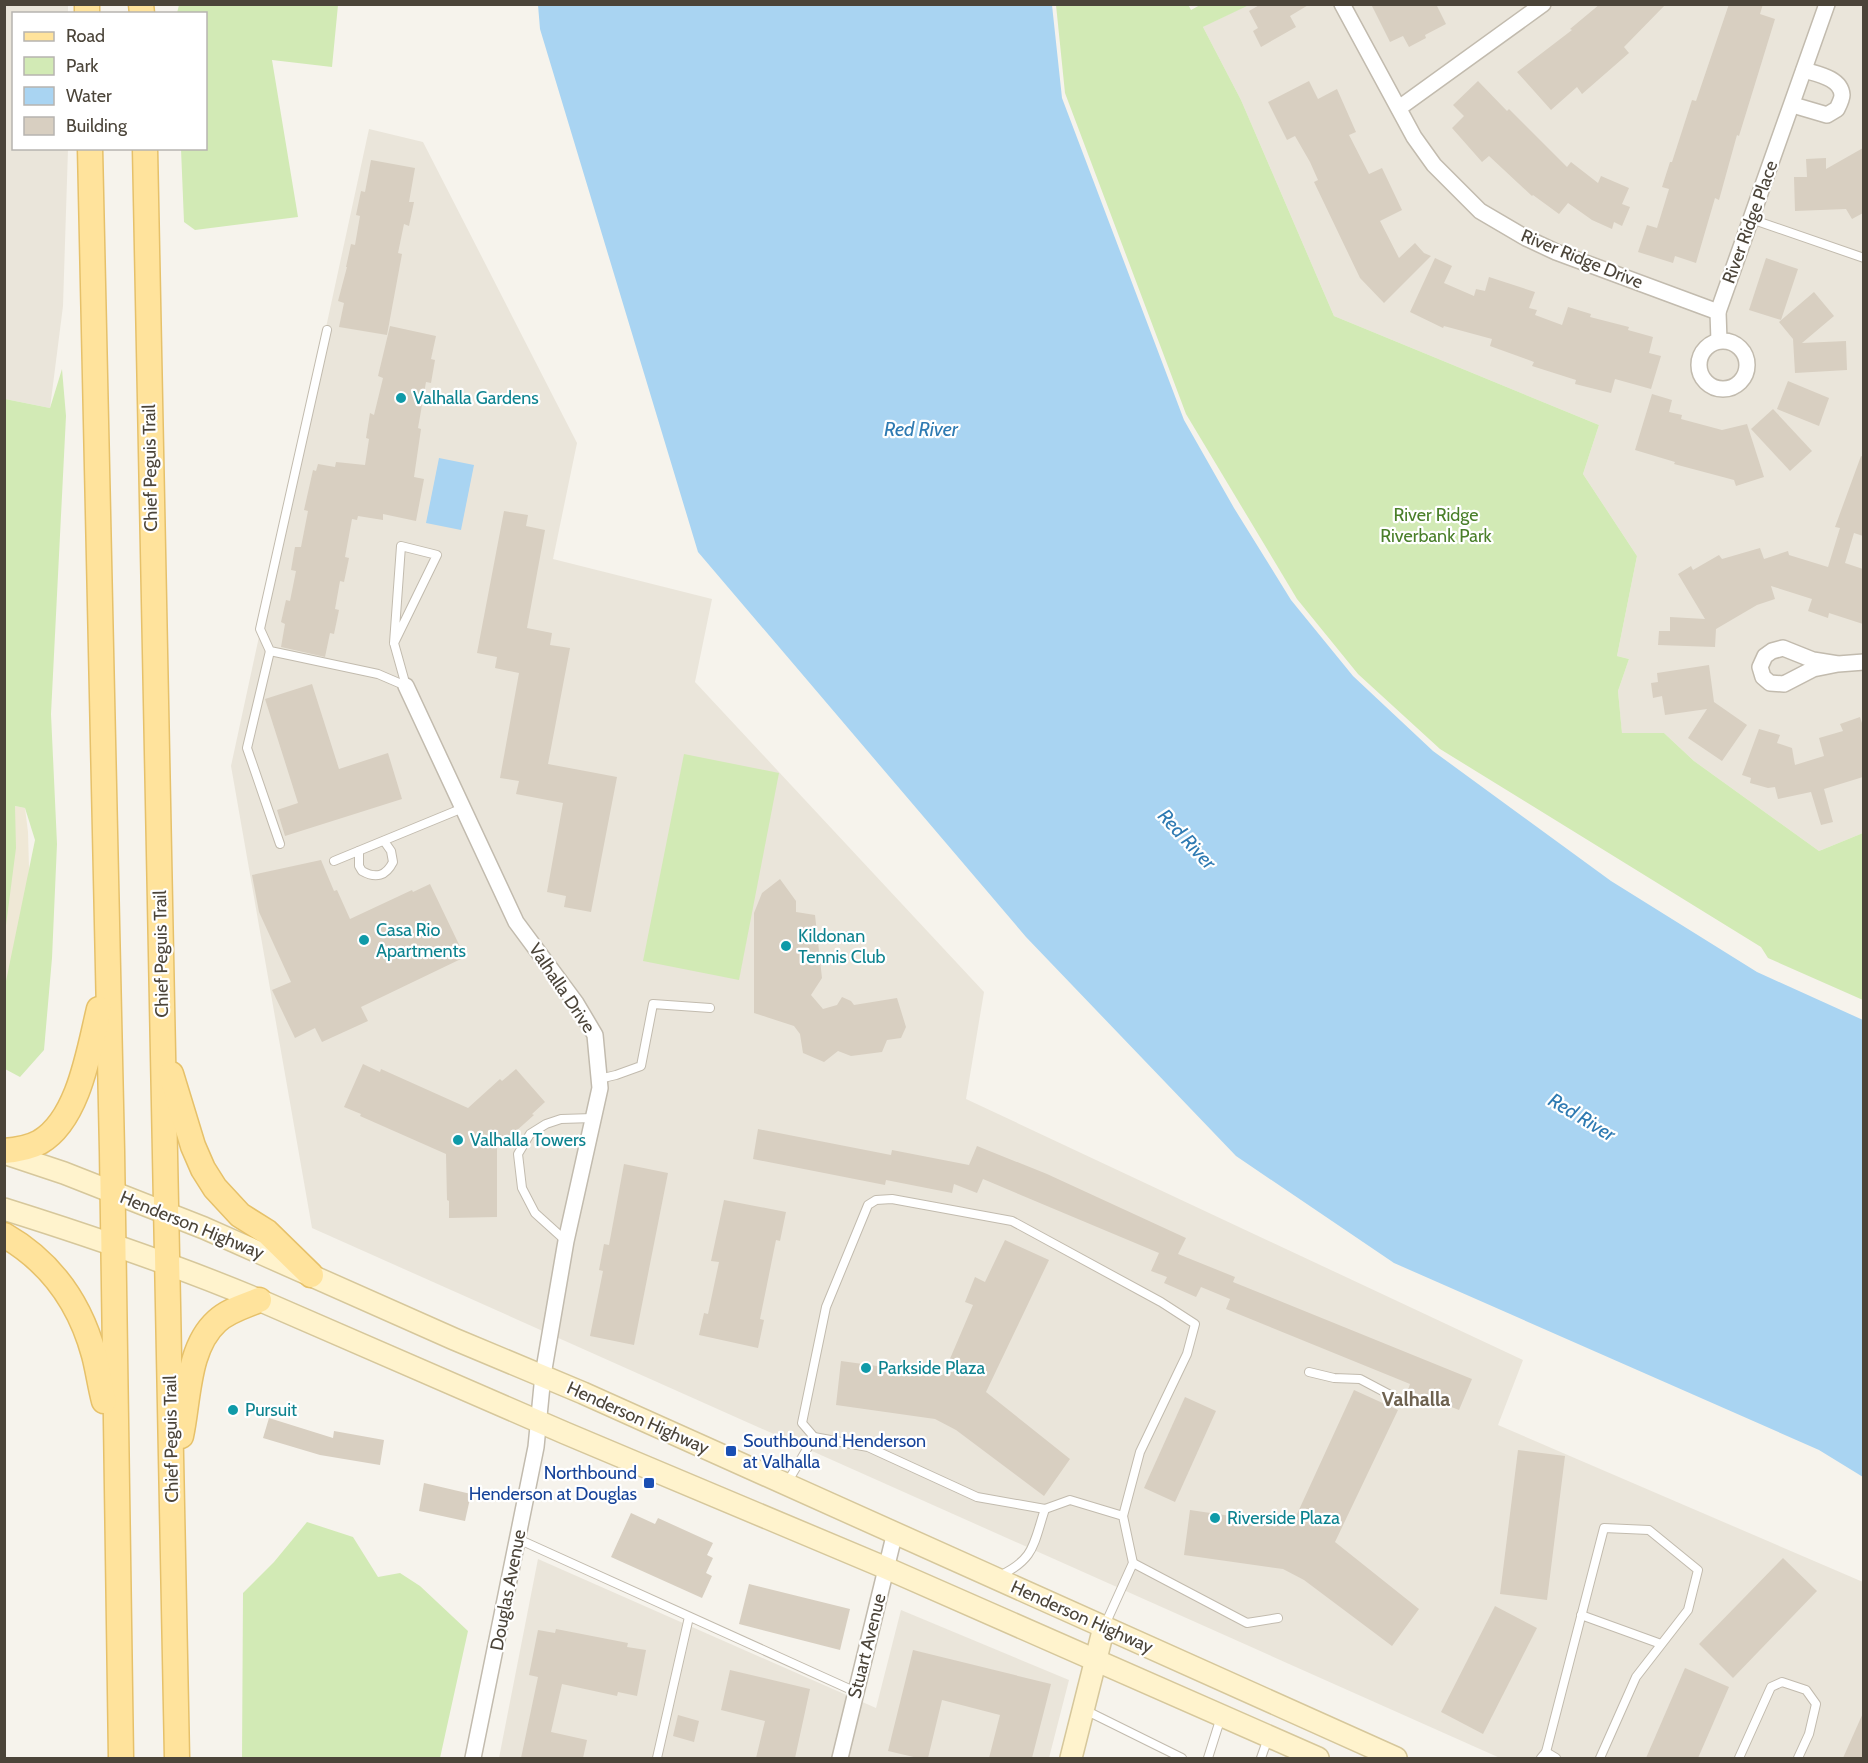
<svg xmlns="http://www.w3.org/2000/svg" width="1868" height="1763" viewBox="0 0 1868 1763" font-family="Cabin,sans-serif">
<rect width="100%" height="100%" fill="#f6f3ec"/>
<g fill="#eae5da">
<path d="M1249 4 1863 5V833L1819 851 1694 761 1664 733 1622 734 1618 691 1629 659 1617 656 1637 556 1583 474 1599 425 1334 316 1241 100 1203 27Z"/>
<path d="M4 5H68V13L14 14V148L68 149 63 306 50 408 5 399Z"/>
<path d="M369 129 423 142 577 443 553 559 712 599 695 682 984 992 966 1099 1523 1360 1498 1425 1863 1582V1758H1500L312 1228 231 766Z"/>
<path d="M538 1559 876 1708 901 1610 1069 1680 1049 1758H499Z"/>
</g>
<path fill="#efe8d6" d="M5 804 25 808 28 832 29 868 23 949 5 1078Z"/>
<g fill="#d2eab5">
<path d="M1188 4 1191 10 1200 5H1249L1203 27 1241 100 1334 316 1599 425 1583 474 1637 556 1617 656 1629 659 1618 691 1622 733H1664L1694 761 1819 851 1863 833V1000L1768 958 1761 947 1440 749 1358 674 1297 599 1186 414 1065 93 1056 5Z"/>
<path d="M179 5H338L332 67 272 60 298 217 195 230 184 222 181 149 206 148V14L177 13Z"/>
<path d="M62 369 66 416 51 714 57 844 52 958 44 1050 20 1077 5 1069V986L35 840 25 808 15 806 16 848 5 933V399L50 408Z"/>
<path d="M684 754 779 773 739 980 643 961Z"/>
<path d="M307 1522 353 1537 378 1577 400 1573 420 1586 468 1631 440 1758H242L243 1593 274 1562Z"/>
</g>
<g fill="#a9d4f2">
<path d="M538 5H1052L1062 98 1184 420 1234 508 1291 600 1353 676 1433 751 1611 881 1757 972 1863 1020V1477L1819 1450 1394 1263 1236 1156 1026 937 698 552 540 29Z"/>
<path d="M439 458 474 465 461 530 426 523Z"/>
</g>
<g fill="#d8cfc1">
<path d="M1261 4H1310L1290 16 1296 27 1261 47 1253 31 1258 28 1249 11Z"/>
<path d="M1371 4H1436L1446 24 1425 35 1426 38 1409 47 1403 36 1390 42Z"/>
<path d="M1600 4H1666L1624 47 1629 53 1582 94 1577 87 1551 110 1517 72 1572 30 1570 29Z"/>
<path d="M1729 4H1763L1760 14 1775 19 1739 136 1737 135 1719 200 1715 198 1696 263 1675 256 1673 263 1638 252 1647 225 1657 228 1669 189 1662 187 1670 162H1672L1692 100 1696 101Z"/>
<path d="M1309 81 1318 99 1337 89 1356 132 1349 135 1369 174 1382 168 1402 210 1380 221 1399 258 1415 243 1424 253 1431 256 1384 303 1360 278 1314 182 1318 180 1310 162 1295 136 1287 140 1268 102Z"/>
<path d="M1478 81 1507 111 1509 109 1567 167 1571 162 1598 183 1601 176 1629 188 1622 204 1630 207 1622 226 1614 222 1612 229 1592 220 1568 203 1559 214 1533 195 1532 196 1489 156 1482 162 1452 128 1464 116 1453 105Z"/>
<path d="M1863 148V213L1852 219 1846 209 1795 211 1794 177H1807L1806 159 1826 158V169Z"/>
<path d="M371 160 415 168 409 202H414L409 226 404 224 398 253 402 254 387 335 339 327 344 303 338 301 347 267H346L351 244 355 245 360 216 356 215 361 191 365 192Z"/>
<path d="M1435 258 1452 266 1444 283 1474 296 1476 289 1485 291 1489 277 1535 292 1529 308 1537 310 1535 315 1562 325 1568 307 1591 314 1590 317 1629 327 1628 330 1653 337 1649 353 1661 356 1651 389 1615 379 1611 393 1575 384 1576 380 1532 366 1534 362 1490 346 1492 339 1444 326 1443 328 1410 312Z"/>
<path d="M1766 258 1798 269 1781 320 1749 310Z"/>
<path d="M1814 292 1834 316 1802 343 1846 341 1847 370 1795 373 1793 339 1779 322Z"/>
<path d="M390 326 436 336 431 359 435 360 431 383 426 382 418 428 421 429 414 477 424 479 416 521 383 514V520L358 516 357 520 352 519 345 557 349 558 344 582 340 581 335 609 339 610 334 634 330 633 325 657 281 647 285 624 281 622 286 600 290 601 296 571 291 570 295 547H301L308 511 304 510 313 470 316 471 318 464 335 467 336 462 365 465 369 439 366 438 370 413 374 415 383 378 378 376Z"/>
<path d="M1788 381 1829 398 1819 426 1777 409Z"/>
<path d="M1652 394 1672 400 1669 412 1682 415 1681 419 1722 430 1747 424 1764 477 1736 486 1734 480 1674 464 1675 462 1635 450Z"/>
<path d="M1773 409 1812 451 1790 471 1751 429Z"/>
<path d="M1861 456 1863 457V536L1854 533 1845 563 1863 569V624L1829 613 1828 618 1808 611 1812 599 1771 586 1775 599 1757 605 1716 629 1715 647 1658 645 1659 631H1670V617L1705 619 1678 574 1691 566 1693 570 1719 555 1722 559 1760 548 1764 559 1788 551 1789 555 1828 567 1840 528 1835 527Z"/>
<path d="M504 511 528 515 526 526 545 530 527 628 552 633 550 645 570 648 548 764 617 777 591 912 564 907 566 896 547 892 563 803 516 794 519 781 500 778 519 673 495 668 497 657 477 653Z"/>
<path d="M1709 665 1714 702 1747 725 1722 761 1688 738 1707 709 1665 715 1662 696 1653 698 1651 683 1658 682 1657 673Z"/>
<path d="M312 684 339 769 388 753 402 799 285 836 277 810 298 803 265 699Z"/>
<path d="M1860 717 1863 726V777L1824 789 1833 822 1821 825 1811 792 1778 799 1775 787 1768 788 1750 783 1751 778 1742 775 1759 729 1780 735 1777 743 1792 748 1795 765 1824 756 1819 738 1843 731 1840 724Z"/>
<path d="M321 860 334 891 337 890 350 919 412 890 413 892 430 884 465 957 361 1007 368 1021 322 1042 315 1028 295 1038 272 990 291 982 259 912 252 875Z"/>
<path d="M780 879 796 901V912L815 915 822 978 811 995 823 1009 837 1005 842 997 851 1001 854 1005 897 998 906 1027 901 1038 887 1040 882 1052 851 1056 838 1051 824 1062 803 1053 800 1034 794 1026 754 1013V913L762 893Z"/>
<path d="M363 1064 380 1072 381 1069 468 1108 500 1079 502 1081 516 1069 545 1102 532 1114 534 1115 497 1148V1217L449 1218V1201L447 1200 446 1154 360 1116 361 1114 344 1107Z"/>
<path d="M758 1129 891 1155 892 1150 969 1165 977 1146 1047 1174 1186 1238 1178 1254 1235 1277 1233 1282 1472 1379 1459 1410 1408 1390 1410 1384 1226 1309 1230 1299 1201 1287 1196 1297 1164 1283 1167 1277 1151 1271 1159 1253 983 1179 977 1193 954 1184 952 1193 886 1180 885 1185 753 1159Z"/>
<path d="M624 1164 668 1173 634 1345 590 1336 603 1271 599 1270 604 1244 609 1245Z"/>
<path d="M724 1200 786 1212 780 1241 776 1240 760 1319 764 1320 758 1348 699 1335 704 1313 708 1314 719 1262 711 1261Z"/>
<path d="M1005 1240 1049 1260 986 1392 1070 1459 1044 1496 956 1430 935 1419 836 1405 841 1361 943 1375 973 1305 965 1302 975 1277 985 1282Z"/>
<path d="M1354 1390 1398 1410 1335 1542 1419 1609 1392 1646 1304 1580 1283 1569 1184 1555 1190 1510 1292 1525Z"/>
<path d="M1185 1397 1216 1411 1175 1502 1144 1488Z"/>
<path d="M269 1418 333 1438 334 1431 384 1440 380 1465 320 1455 263 1438Z"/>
<path d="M1518 1450 1565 1456 1547 1600 1500 1594Z"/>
<path d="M424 1483 471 1494 465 1521 419 1511Z"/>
<path d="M631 1513 655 1524 658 1518 713 1543 707 1555 713 1558 706 1573 712 1576 702 1598 611 1557Z"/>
<path d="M1783 1558 1817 1591 1733 1678 1699 1644Z"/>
<path d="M749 1584 850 1609 840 1650 739 1624Z"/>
<path d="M1495 1606 1537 1628 1483 1734 1441 1712Z"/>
<path d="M556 1629 628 1643 627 1647 646 1650 637 1696 618 1692 617 1696 562 1684 551 1732 587 1740 583 1758H521L538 1677 529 1675 538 1630 555 1633Z"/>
<path d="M913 1650 1051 1684 1032 1758H989L1000 1715 942 1700 928 1758H918L888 1751Z"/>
<path d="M1685 1668 1729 1687 1698 1758H1646Z"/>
<path d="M730 1670 810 1689 795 1758H756L765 1721 721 1710Z"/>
<path d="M1863 1713V1758H1843Z"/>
<path d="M678 1715 699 1721 694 1742 673 1736Z"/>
</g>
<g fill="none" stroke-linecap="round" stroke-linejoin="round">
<g stroke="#c2bbae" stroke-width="10">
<g id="lane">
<path d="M1751 219 1864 258"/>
<path d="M327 330 260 629 270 651 378 674 406 686"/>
<path d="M394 643 437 555 401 546 394 643 406 686"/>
<path d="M270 651 247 748 280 844"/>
<path d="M359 851V866L362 871C376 879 386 876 393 862L391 851 384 841"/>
<path d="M334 861 463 808"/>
<path d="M599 1079 616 1075 641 1066 653 1004 710 1008"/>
<path d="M566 1241 535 1213 522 1188 518 1154 530 1134 546 1124 561 1119 593 1118"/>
<path d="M1309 1372 1334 1378 1360 1379 1394 1397"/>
<path d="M814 1437 802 1423 826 1307 868 1205 876 1200 892 1199 1012 1221 1161 1302 1195 1324 1187 1354 1140 1452 1123 1516"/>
<path d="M787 1483 814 1437 868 1447 977 1497 1045 1509 1070 1500 1123 1516 1133 1563 1104 1627"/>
<path d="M518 1539 856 1692"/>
<path d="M1133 1563 1247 1623 1278 1618"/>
<path d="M999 1576C1035 1559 1033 1545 1045 1509"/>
<path d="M1581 1615 1661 1644"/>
<path d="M1085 1710 1182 1758"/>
<path d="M1546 1752 1556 1758"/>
<path d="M657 1758 689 1617"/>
<path d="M1208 1758 1221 1717"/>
<path d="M1261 1758 1268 1738"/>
<path d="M1541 1758 1546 1752 1604 1528 1649 1530 1698 1570 1688 1610 1636 1677 1600 1758"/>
<path d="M1739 1758 1771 1687 1782 1682 1806 1690 1816 1704 1809 1734 1798 1758"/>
</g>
</g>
<g stroke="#c2bbae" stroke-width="18">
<g id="street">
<path d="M1342 4 1414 137 1434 165 1480 211 1526 238 1556 252 1718 312"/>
<path d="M1793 105 1827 115 1837 109C1839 105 1842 99 1842 95 1841 78 1817 74 1804 70"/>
<path d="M1399 108 1543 4"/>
<path d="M1719 341 1718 312 1827 4"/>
<circle cx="1723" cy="365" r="24"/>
<path d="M1838 664 1813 660 1783 648 1772 651 1765 656 1760 667 1763 677 1770 683 1784 684 1813 669 1838 664 1864 662"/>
<path d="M406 686 516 922 576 1003 595 1035 600 1088 566 1241 543 1375 536 1447 473 1758"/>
<path d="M840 1758 895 1532"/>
</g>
</g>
<g stroke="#d6c79b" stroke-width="24">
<g id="secondary">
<path d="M4 1153 64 1173 204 1228 454 1339 583 1393 1396 1758"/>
<path d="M4 1209C90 1236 176 1265 259 1300L565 1433 886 1568 1318 1758"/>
<path d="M1071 1758 1104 1627"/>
</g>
</g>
<g stroke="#e6c16a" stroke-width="27">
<g id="primary">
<path d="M87 4V14"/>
<path d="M141 4 142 14"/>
<path d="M90 148 112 1151 121 1758"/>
<path d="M145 148 177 1758"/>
<path d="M171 1074 193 1146 203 1169 215 1188 240 1215 267 1232 311 1275"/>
<path d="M4 1151C17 1150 29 1148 40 1142 79 1119 89 1050 99 1009"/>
<path d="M4 1235C51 1262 80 1303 94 1355 98 1370 100 1386 104 1401"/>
<path d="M181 1436C189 1399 187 1348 217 1321 229 1310 245 1306 259 1300"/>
</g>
</g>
<use href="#lane" stroke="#fff" stroke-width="8"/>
<use href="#street" stroke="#fff" stroke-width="15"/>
<use href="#secondary" stroke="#fff3cd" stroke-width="21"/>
<use href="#primary" stroke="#ffe39c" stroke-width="24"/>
</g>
<g fill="#0f9aa8" stroke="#fff" stroke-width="2">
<circle cx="401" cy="398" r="6"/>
<circle cx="364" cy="940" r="6"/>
<circle cx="786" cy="946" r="6"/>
<circle cx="458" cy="1140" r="6"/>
<circle cx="866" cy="1368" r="6"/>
<circle cx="233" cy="1410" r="6"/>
<circle cx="1215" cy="1518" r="6"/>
</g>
<g fill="#1a4fb4" stroke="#fff" stroke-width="2">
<rect x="725" y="1445" width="12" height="12" rx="3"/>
<rect x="643" y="1477" width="12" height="12" rx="3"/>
</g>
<g text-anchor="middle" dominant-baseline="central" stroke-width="4.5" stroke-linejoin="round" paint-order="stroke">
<g font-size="18" fill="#4b4439" stroke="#fff">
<text transform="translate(1750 222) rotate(-70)">River Ridge Place</text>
<text transform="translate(1582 259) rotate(22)">River Ridge Drive</text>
<text transform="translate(150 468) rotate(-91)">Chief Peguis Trail</text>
<text transform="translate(161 954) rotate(-91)">Chief Peguis Trail</text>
<text transform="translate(562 988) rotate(56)">Valhalla Drive</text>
<text transform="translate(192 1225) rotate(22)">Henderson Highway</text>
<text transform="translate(638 1418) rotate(24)">Henderson Highway</text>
<text transform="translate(171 1439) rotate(-91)">Chief Peguis Trail</text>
<text transform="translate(508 1590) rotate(-79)">Douglas Avenue</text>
<text transform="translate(1082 1617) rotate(24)">Henderson Highway</text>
<text transform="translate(867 1646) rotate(-76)">Stuart Avenue</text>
</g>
<g font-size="18" fill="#0d838f" stroke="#fff" text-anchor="start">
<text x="413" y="398">Valhalla Gardens</text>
<text x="376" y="930">Casa Rio<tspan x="376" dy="21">Apartments</tspan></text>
<text x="798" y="936">Kildonan<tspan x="798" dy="21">Tennis Club</tspan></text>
<text x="470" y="1140">Valhalla Towers</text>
<text x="878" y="1368">Parkside Plaza</text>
<text x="245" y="1410">Pursuit</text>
<text x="1227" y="1518">Riverside Plaza</text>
</g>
<g font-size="18" fill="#4a7f2a" stroke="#fff">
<text x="1436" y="515">River Ridge<tspan x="1436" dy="21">Riverbank Park</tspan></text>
</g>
<g font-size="18" fill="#164399" stroke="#fff" text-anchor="start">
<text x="743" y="1441">Southbound Henderson<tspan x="743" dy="21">at Valhalla</tspan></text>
<text x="637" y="1473" text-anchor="end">Northbound<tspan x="637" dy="21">Henderson at Douglas</tspan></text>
</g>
<g font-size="20" font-style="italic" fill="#2e7ab2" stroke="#fff">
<text x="921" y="429">Red River</text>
<text transform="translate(1187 839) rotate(47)">Red River</text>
<text transform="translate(1582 1117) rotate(31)">Red River</text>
</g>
<g font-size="20" font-weight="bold" fill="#6e6250" stroke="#fff">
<text x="1416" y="1399">Valhalla</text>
</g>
</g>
<rect width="1868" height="1763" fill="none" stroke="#4b4439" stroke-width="12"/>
<rect x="12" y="12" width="195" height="138" fill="#ffffff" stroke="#b7b4b0" stroke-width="1.5"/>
<rect x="24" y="32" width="30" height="9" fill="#ffe39c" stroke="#b7b4b0" stroke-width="1.5"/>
<text x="66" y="42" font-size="18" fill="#4b4439">Road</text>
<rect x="24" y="57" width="30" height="18" fill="#d2eab5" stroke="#b7b4b0" stroke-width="1.5"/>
<text x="66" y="72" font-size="18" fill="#4b4439">Park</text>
<rect x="24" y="87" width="30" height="18" fill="#a9d4f2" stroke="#b7b4b0" stroke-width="1.5"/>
<text x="66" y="102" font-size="18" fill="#4b4439">Water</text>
<rect x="24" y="117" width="30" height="18" fill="#d8cfc1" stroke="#b7b4b0" stroke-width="1.5"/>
<text x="66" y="132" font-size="18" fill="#4b4439">Building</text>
</svg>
